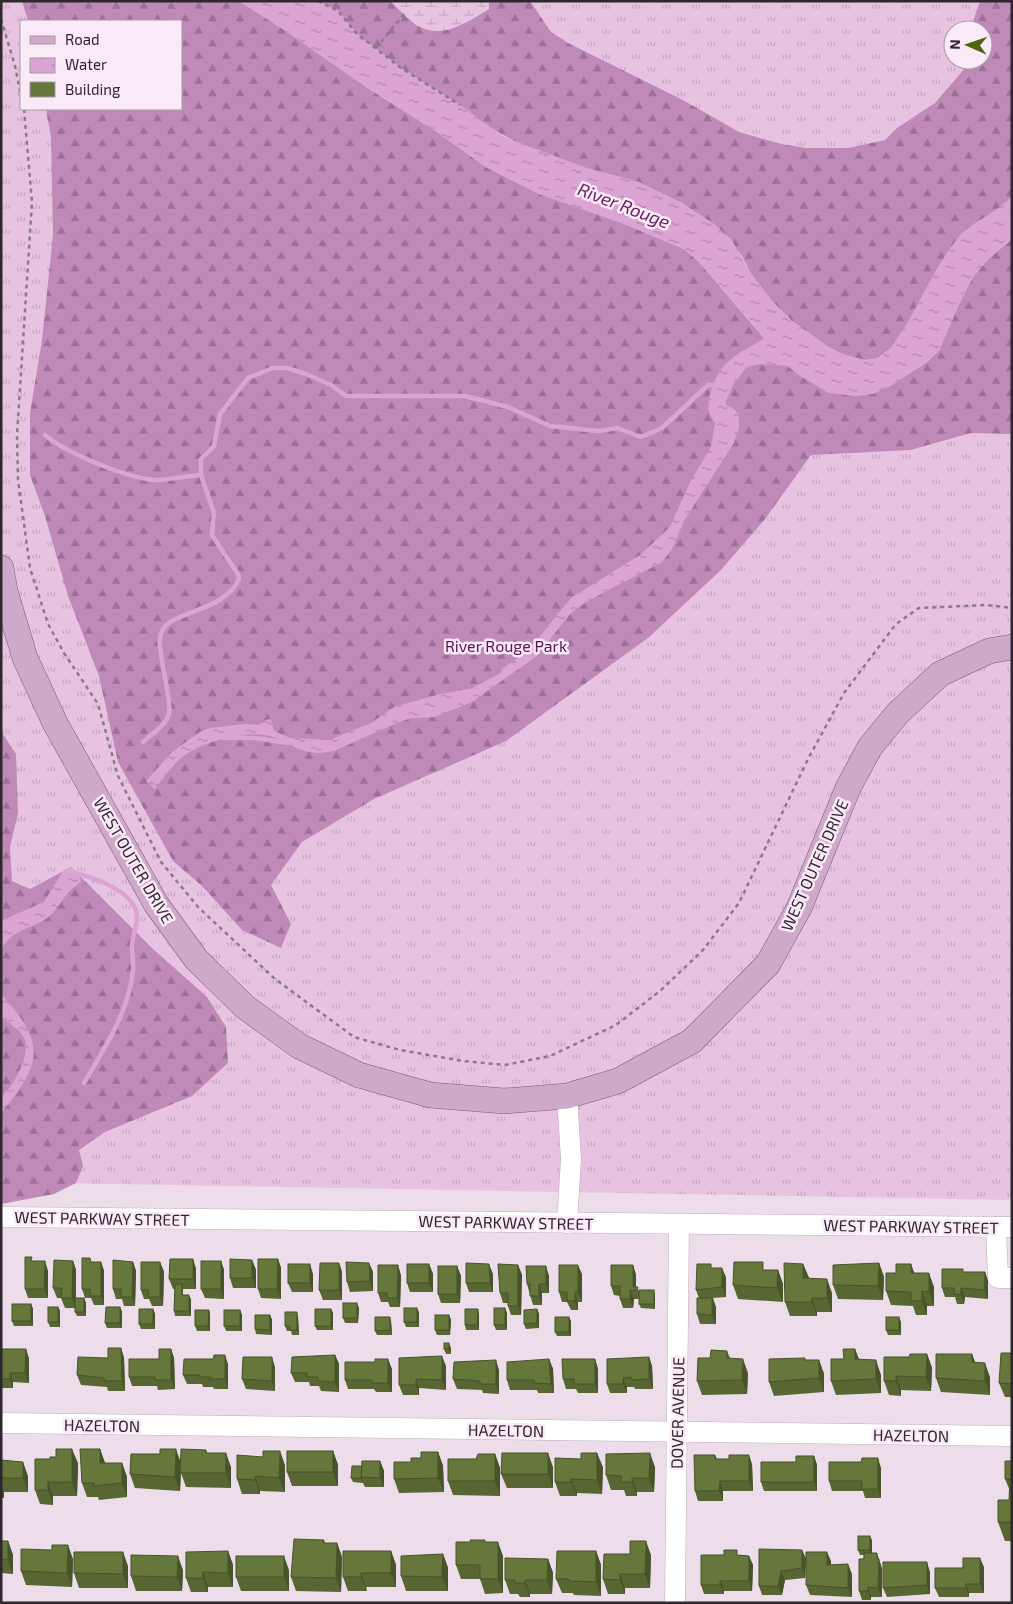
<svg xmlns="http://www.w3.org/2000/svg" width="1013" height="1604" viewBox="0 0 1013 1604" font-family="'Exo 2',sans-serif">
<defs>
<pattern id="grass-tufts" width="24" height="20" patternUnits="userSpaceOnUse" patternTransform="scale(1.25)"><rect width="24" height="20" fill="#e7c3e1"/><path d="M3 7l-1-3M5 7V3M7 7l1-3M15 17l-1-3M17 17v-4M19 17l1-3" fill="none" stroke="#c6a8c1"/></pattern>
<pattern id="forest-firs" width="22" height="20" patternUnits="userSpaceOnUse" patternTransform="scale(1.25)"><rect width="22" height="20" fill="#c08ab8"/><path d="M5 1l3.5 6h-7zM16 11l3.5 6h-7z" fill="#9c7196"/></pattern>
<pattern id="wetland-marsh" width="20" height="14" patternUnits="userSpaceOnUse" patternTransform="scale(1.25)"><rect width="20" height="14" fill="#e7c3e1"/><path d="M1 5h8M5 5V1M11 12h8M15 12V8" fill="none" stroke="#c6a8c1"/></pattern>
<pattern id="water-ripples" width="26" height="14" patternUnits="userSpaceOnUse" patternTransform="scale(1.25)"><rect width="26" height="14" fill="#dba4d3"/><path d="M2 4q2-2 4 0t4 0M15 11q2-2 4 0t4 0" fill="none" stroke="#b286ac"/></pattern>
</defs>
<rect width="100%" height="100%" fill="#eddcea"/>
<path fill="url(#grass-tufts)" fill-rule="evenodd" d="M1 1H1012V1200L1 1182ZM21 21H181V109H21ZM953 30H983V60H953Z"/>
<g fill="url(#forest-firs)">
<path d="M22 1H239L289 33 366 87 437 132 486 167 539 194 622 223 684 249 699 262 788 366 798 374 829 393 888 387 926 363 939 350 960 302 973 277 989 258 1012 239V434L971 433 910 450 811 455 765 519 720 571 648 638 506 741 374 799 302 842 271 885 291 924 281 948 242 930 202 886 173 861 118 762 99 676 68 596 45 516 30 475V413L42 340 53 235 51 137 46 109H181V21H28Z"/>
<path d="M318 1H390L417 26 489 9V1H530L551 32 568 43 681 99 739 132 781 144 806 148H848L885 140 897 128 935 103 965 68 966 60H983V30H970L980 1H1012V196C996 215 969 222 955 242 930 275 916 315 891 348L876 359 864 360 845 355 828 347 791 320 773 302 751 274 742 256 715 225 680 202 525 147 487 126 460 105 401 68 356 33 338 11Z"/>
<path d="M1 731 16 754 18 813 10 847 12 881 30 889 71 867 153 949 207 997 226 1027 228 1063 192 1096 105 1132 79 1150 83 1166 76 1183 54 1194 1 1204Z"/>
</g>
<path fill="url(#wetland-marsh)" d="M390 1H489V9C467 22 442 41 417 25 407 19 399 9 390 1Z"/>
<g fill="url(#water-ripples)">
<path d="M239 1H318L338 11 356 33 401 68 460 105 504 137 587 168 639 182 680 202 715 225 731 239 751 274 773 302 791 320 828 347 845 355 864 360 877 359 891 348C915 316 930 274 955 242 969 222 996 215 1012 196V239L989 257 973 277 960 302 939 351 926 363 888 387 873 394 855 396 829 393 797 374 788 366 759 364 747 367 734 383 726 401V405L733 408 739 415V427L734 443 701 494 684 521 672 549 662 562 586 602 570 614 537 656 472 702 435 717 411 718 397 723 334 751C307 757 299 748 276 738 252 728 210 740 188 753 175 761 164 777 155 789L146 781 172 752 200 732 210 728 245 724 259 725 265 720 271 719 274 731 290 738 329 740 371 723 394 707 440 694 484 686 496 680 503 668 527 652 571 598 640 555 670 527 690 482 711 447 715 423C707 411 707 405 711 391 721 359 739 354 765 338L699 262 684 249 622 223 539 194 486 167 437 132 366 87 289 33Z"/>
<path d="M71 867 79 873 81 882C64 893 64 901 52 914 35 930 12 927 1 950V921L44 902 63 871Z"/>
<path d="M1 994C46 1043 43 1063 1 1113V1096C13 1089 32 1052 24 1038 19 1028 9 1024 1 1017Z"/>
</g>
<g fill="none" stroke-linecap="round" stroke-linejoin="round">
<g stroke="#dba4d3" stroke-width="4.5">
<path d="M45 435C66 453 130 480 159 480 172 479 187 476 201 475"/>
<path d="M475 689 506 673"/>
<path d="M224 738H256L288 743"/>
<path d="M143 742C152 734 165 726 169 714 172 706 162 666 161 654 160 646 158 639 162 631 172 610 225 612 239 579L238 574 212 535 214 513 201 475V459L214 446 220 414 248 378 273 368H287L306 374 331 385 346 396H465L508 407 550 426 599 431 617 428 641 437 662 428 708 385H717"/>
<path d="M74 873C93 877 137 892 137 917 137 927 132 937 132 947 132 955 134 962 133 970 129 1012 105 1047 84 1083"/>
</g>
<g stroke="#beaebb" stroke-width="21">
<g id="minor">
<path d="M1 1217 1012 1227"/>
<path d="M567 1223 571 1159 567 1096"/>
<path d="M996 1227 998 1278H1012"/>
<path d="M1 1423 1012 1436"/>
<path d="M675 1603 679 1224"/>
</g>
</g>
<g stroke="#81567c" stroke-width="26">
<path id="major" d="M1 568 5 591 25 658 55 723 156 904 196 959 245 1007 299 1046 359 1075 430 1095 504 1101 567 1096 618 1081 692 1041 768 964 799 908 848 788 870 747 898 713 940 674 989 651 1012 647"/>
</g>
<g stroke="#887d86" stroke-width="2.5" stroke-dasharray="4 4" stroke-linecap="butt">
<path d="M318 1 338 11 356 33 401 68 460 105"/>
<path d="M1 19 15 66 21 96"/>
<path d="M376 48 404 14"/>
<path d="M24 109 32 202 17 435 18 480 30 568 48 624 64 653 98 704 118 776 161 862 198 907 275 979 354 1037 400 1050 463 1061 505 1065 550 1056 616 1025 660 991 703 950 739 903 808 759 844 693 896 624 919 608 987 605 1012 608"/>
</g>
<use href="#minor" stroke="#fff" stroke-width="20"/>
<use href="#major" stroke="#cea9ca" stroke-width="25"/>
</g>
<g fill="#576632">
<path d="M193 1259 196 1269V1289H183V1295H189L191 1300V1316H175L174 1311 175 1289H173L169 1279Z"/>
<path d="M278 1259 281 1268V1299L261 1298 258 1289Z"/>
<path d="M252 1260 256 1270V1288H233L230 1278Z"/>
<path d="M33 1261 48 1271V1298H28L25 1289Z"/>
<path d="M73 1261 76 1270V1298H84L86 1303V1316H77L75 1312V1308H65L61 1298H57L53 1288Z"/>
<path d="M221 1261 224 1270V1299L205 1298 201 1289Z"/>
<path d="M101 1262 104 1271V1305H94L91 1298H85L82 1289Z"/>
<path d="M133 1262 136 1271 135 1306H124L122 1299H116L113 1289Z"/>
<path d="M160 1262 164 1272 163 1306H152L149 1299H144L141 1290Z"/>
<path d="M339 1263 342 1272V1300H323L319 1290Z"/>
<path d="M369 1263 373 1272V1291L350 1292 347 1282Z"/>
<path d="M879 1263 884 1277 883 1300 838 1299 833 1285Z"/>
<path d="M429 1264 433 1274V1292H410L407 1283Z"/>
<path d="M803 1264 809 1278 832 1293V1312H817V1316H790L785 1302Z"/>
<path d="M911 1264 914 1273 934 1287V1306H927V1315H916L913 1306 891 1305 886 1291 896 1273Z"/>
<path d="M518 1265 522 1275 521 1315H511L508 1306V1303H503L500 1293Z"/>
<path d="M633 1265 636 1275V1287L639 1291 655 1295V1309L641 1308 639 1304V1299H634L633 1308H623L620 1299V1296L614 1295 611 1286Z"/>
<path d="M457 1266 461 1276 460 1303H441L438 1294Z"/>
<path d="M712 1268 726 1277V1297L713 1298 716 1307V1324H700L697 1314 699 1298 696 1290Z"/>
<path d="M766 1270H778L783 1284V1302L738 1299 733 1285Z"/>
<path d="M964 1272H985L988 1281V1299L965 1297 964 1304H957L955 1297H945L942 1288Z"/>
<path d="M313 1274V1292H292L288 1283Z"/>
<path d="M493 1274V1292H469L466 1283Z"/>
<path d="M582 1274V1302H578V1310H571L567 1302H562L559 1292Z"/>
<path d="M401 1275 400 1307H390L388 1302H381L378 1293Z"/>
<path d="M549 1276V1293H542V1305H533L527 1284Z"/>
<path d="M31 1304 33 1309V1326H14L12 1321Z"/>
<path d="M58 1307 60 1311V1327H50L48 1322Z"/>
<path d="M120 1307 122 1312V1328H107L105 1323Z"/>
<path d="M359 1308 358 1323H345L343 1318Z"/>
<path d="M153 1309 155 1314V1329H141L139 1324Z"/>
<path d="M331 1309 333 1313V1330H317L315 1326Z"/>
<path d="M537 1309 539 1314V1328L526 1329 524 1324Z"/>
<path d="M209 1310 210 1314V1331H197L195 1326Z"/>
<path d="M240 1310 242 1315V1331H226L224 1326Z"/>
<path d="M419 1312V1327H406L404 1322Z"/>
<path d="M507 1313V1330H496L494 1325Z"/>
<path d="M479 1314V1330H466L465 1325Z"/>
<path d="M270 1315 272 1320V1335L256 1334 255 1329Z"/>
<path d="M449 1315 451 1320 450 1335H437L435 1330Z"/>
<path d="M298 1317 299 1335H292L291 1331H287L285 1326Z"/>
<path d="M391 1321 392 1335H377L375 1331Z"/>
<path d="M571 1321V1336H557L555 1332Z"/>
<path d="M901 1322V1335H888L886 1330Z"/>
<path d="M121 1348 124 1358 125 1391H108L107 1387 81 1385 77 1375 108 1358Z"/>
<path d="M451 1348V1354H446L444 1349Z"/>
<path d="M1 1349H26L29 1359V1383L13 1382V1388H1Z"/>
<path d="M171 1349 174 1358 175 1389 158 1390 157 1386H132L129 1377 159 1359Z"/>
<path d="M855 1349 859 1359 881 1375V1393L836 1395 831 1381Z"/>
<path d="M727 1351 730 1358 748 1373 747 1394 702 1395 697 1381 710 1358Z"/>
<path d="M1012 1353V1397H1005L999 1383Z"/>
<path d="M927 1354 932 1368 931 1391 901 1390V1396L889 1395 884 1381 909 1357Z"/>
<path d="M972 1354 975 1362 990 1377V1395L941 1392 936 1378Z"/>
<path d="M335 1355 339 1364V1392L321 1391 319 1386H310L309 1382H295L291 1373Z"/>
<path d="M649 1357 652 1366 653 1389H635L634 1387H627V1393H610L607 1384Z"/>
<path d="M549 1359 553 1369 554 1393H538L537 1390H510L507 1380Z"/>
<path d="M595 1359 598 1369V1393H578L576 1389H566L563 1379Z"/>
<path d="M806 1360H819L824 1374V1392L774 1396 769 1382Z"/>
<path d="M375 1362 392 1369V1392H376L374 1389H348L345 1380Z"/>
<path d="M228 1364V1389H214L213 1387H203L202 1384H187L183 1375Z"/>
<path d="M446 1366V1390L419 1388V1395H403L399 1385Z"/>
<path d="M275 1367V1391L246 1389 242 1379Z"/>
<path d="M499 1370V1394L483 1393 482 1390 457 1389 453 1379Z"/>
<path d="M100 1449 105 1463H122L127 1477V1497L99 1500 98 1497H87L82 1483Z"/>
<path d="M206 1450 207 1453 231 1467V1488L186 1487 181 1473 180 1491 135 1488 130 1474 181 1462Z"/>
<path d="M333 1451 338 1465V1486H292L287 1472Z"/>
<path d="M438 1452 443 1466 444 1492 399 1493 394 1479 411 1462Z"/>
<path d="M495 1454 500 1468V1496L453 1495 448 1481 476 1459Z"/>
<path d="M715 1455 717 1459 752 1464 753 1491H723V1501H698L695 1491Z"/>
<path d="M814 1456 817 1465V1491H764L761 1482 796 1462Z"/>
<path d="M50 1459 78 1463 77 1496H53V1505L40 1504 35 1490Z"/>
<path d="M581 1459 603 1467 602 1494 577 1493V1496H560L555 1482Z"/>
<path d="M1 1460 28 1476V1492H4V1498H1Z"/>
<path d="M380 1461 384 1471V1487H365L363 1483 353 1482 351 1478 362 1466Z"/>
<path d="M1012 1461V1541H1005L998 1522 1009 1500 1010 1491 1005 1479Z"/>
<path d="M285 1465V1492L260 1491V1494H242L237 1479Z"/>
<path d="M553 1467V1488H507L501 1474Z"/>
<path d="M655 1467 654 1492H637V1496H626L624 1490H611L606 1475Z"/>
<path d="M881 1468V1498H865L863 1491H832L829 1481Z"/>
<path d="M324 1540 325 1543H337L342 1557 341 1592 296 1591 291 1577Z"/>
<path d="M872 1540V1553L880 1562 882 1569V1597H871V1600H862L859 1591 864 1555H860L858 1550Z"/>
<path d="M1 1541H8L13 1555V1574L1 1573Z"/>
<path d="M486 1542 503 1556V1593L485 1594 480 1579H461L456 1565Z"/>
<path d="M802 1550 806 1559 805 1578 785 1580 782 1595H762L759 1586Z"/>
<path d="M228 1551 233 1565V1587H208V1592H191L186 1578Z"/>
<path d="M391 1551 396 1565V1587H366L367 1591H348L343 1577Z"/>
<path d="M596 1551 601 1565V1596L574 1595 573 1593H562L556 1579Z"/>
<path d="M443 1554 448 1568V1591H406L401 1576Z"/>
<path d="M651 1555 650 1588H625V1594H608L603 1579Z"/>
<path d="M739 1555 749 1556 753 1565 752 1591H724V1594H704L701 1585Z"/>
<path d="M73 1559 72 1587 26 1585 21 1571Z"/>
<path d="M548 1559 553 1573 552 1594H530V1597H520L518 1594H510L505 1580Z"/>
<path d="M831 1561V1565L852 1574V1597L810 1595 806 1585Z"/>
<path d="M128 1566V1588H79L74 1573Z"/>
<path d="M984 1567V1593H969V1597H939L935 1588 963 1568Z"/>
<path d="M183 1570 182 1591H136L131 1576Z"/>
<path d="M289 1570V1591H241L236 1577Z"/>
<path d="M930 1572V1594L887 1597 883 1588Z"/>
</g>
<g fill="#475329">
<path d="M193 1259 196 1269V1289L193 1279Z"/>
<path d="M278 1259 281 1268V1299L277 1289Z"/>
<path d="M252 1260 256 1270V1288L252 1278Z"/>
<path d="M45 1261 48 1271V1298L44 1289Z"/>
<path d="M73 1261 76 1270 75 1308 72 1298Z"/>
<path d="M221 1261 224 1270V1299L221 1289Z"/>
<path d="M101 1262 104 1271V1305L101 1296Z"/>
<path d="M133 1262 136 1271 135 1306 132 1297Z"/>
<path d="M160 1262 164 1272 163 1306 160 1297Z"/>
<path d="M339 1263 342 1272V1300L339 1290Z"/>
<path d="M369 1263 373 1272V1291L370 1281Z"/>
<path d="M879 1263 884 1277 883 1300 878 1286Z"/>
<path d="M310 1264 313 1274V1292L310 1283Z"/>
<path d="M429 1264 433 1274V1292L429 1283Z"/>
<path d="M489 1264 493 1274V1292L490 1283Z"/>
<path d="M803 1264 809 1278 808 1292 803 1278Z"/>
<path d="M911 1264 916 1278 911 1273Z"/>
<path d="M398 1265 401 1275 400 1307 397 1298Z"/>
<path d="M518 1265 522 1275 521 1315 518 1306Z"/>
<path d="M578 1265 582 1274V1302L578 1292Z"/>
<path d="M633 1265 636 1275V1290L633 1287Z"/>
<path d="M457 1266 461 1276 460 1303 457 1294Z"/>
<path d="M546 1266 549 1276V1293L546 1284Z"/>
<path d="M722 1268 726 1277V1297L722 1287Z"/>
<path d="M778 1270 783 1284V1302L777 1288Z"/>
<path d="M985 1272 988 1281V1299L984 1290Z"/>
<path d="M929 1273 934 1287V1306L929 1292Z"/>
<path d="M827 1279 832 1293V1312L827 1298Z"/>
<path d="M182 1284 183 1289V1300L182 1295Z"/>
<path d="M539 1284 542 1293V1305L539 1296Z"/>
<path d="M961 1288 965 1297 964 1304 961 1295Z"/>
<path d="M630 1290 634 1299 633 1308 630 1299Z"/>
<path d="M654 1290 655 1295V1309L654 1304Z"/>
<path d="M922 1291 927 1306V1315L922 1301Z"/>
<path d="M575 1292 578 1302V1310L575 1301Z"/>
<path d="M189 1295 191 1300V1316L189 1311Z"/>
<path d="M84 1298 86 1303V1316L84 1312Z"/>
<path d="M712 1298 716 1307V1324L712 1315Z"/>
<path d="M812 1298 817 1312V1316L812 1302Z"/>
<path d="M357 1303 359 1308 358 1323 357 1318Z"/>
<path d="M31 1304 33 1309V1326L31 1321Z"/>
<path d="M58 1307 60 1311V1327L58 1322Z"/>
<path d="M120 1307 122 1312V1328L120 1323Z"/>
<path d="M417 1308 419 1312V1327L417 1322Z"/>
<path d="M505 1308 507 1313V1330L505 1325Z"/>
<path d="M153 1309 155 1314V1329L153 1324Z"/>
<path d="M331 1309 333 1313V1330L331 1326Z"/>
<path d="M478 1309 479 1314V1330L477 1325Z"/>
<path d="M537 1309 539 1314V1328L537 1323Z"/>
<path d="M209 1310 210 1314V1331L208 1326Z"/>
<path d="M240 1310 242 1315V1331L240 1326Z"/>
<path d="M297 1312 298 1317 299 1335 297 1330Z"/>
<path d="M270 1315 272 1320V1335L270 1330Z"/>
<path d="M449 1315 451 1320 450 1335 449 1330Z"/>
<path d="M390 1317 391 1321 392 1335 390 1330Z"/>
<path d="M569 1317 571 1321V1336L569 1332Z"/>
<path d="M899 1317 901 1322V1335L899 1330Z"/>
<path d="M449 1343 451 1348V1354L449 1349Z"/>
<path d="M121 1348 124 1358 125 1391 122 1381Z"/>
<path d="M26 1349 29 1359V1383L25 1373Z"/>
<path d="M171 1349 174 1358 175 1389 171 1380Z"/>
<path d="M855 1349 860 1363 855 1359Z"/>
<path d="M927 1354 932 1368 931 1391 926 1377Z"/>
<path d="M972 1354 977 1368 972 1362Z"/>
<path d="M225 1355 228 1364V1389L225 1379Z"/>
<path d="M335 1355 339 1364V1392L335 1382Z"/>
<path d="M442 1356 446 1366V1390L442 1380Z"/>
<path d="M272 1357 275 1367V1391L272 1381Z"/>
<path d="M649 1357 652 1366 653 1389 649 1379Z"/>
<path d="M388 1359 392 1369V1392L388 1383Z"/>
<path d="M549 1359 553 1369 554 1393 551 1384Z"/>
<path d="M595 1359 598 1369V1393L595 1384Z"/>
<path d="M743 1359 748 1373 747 1394 742 1380Z"/>
<path d="M496 1360 499 1370V1394L496 1384Z"/>
<path d="M819 1360 824 1374V1392L819 1378Z"/>
<path d="M876 1360 881 1375V1393L876 1379Z"/>
<path d="M985 1363 990 1377V1395L985 1381Z"/>
<path d="M10 1373 13 1382V1388L10 1379Z"/>
<path d="M896 1376 901 1390V1396L896 1381Z"/>
<path d="M623 1378 627 1387V1393L623 1384Z"/>
<path d="M416 1379 419 1388V1395L416 1385Z"/>
<path d="M72 1449 78 1463 77 1496 72 1482Z"/>
<path d="M100 1449 105 1463H100Z"/>
<path d="M176 1449 181 1463 180 1491 175 1477Z"/>
<path d="M280 1451 285 1465V1492L279 1478Z"/>
<path d="M333 1451 338 1465V1486L333 1472Z"/>
<path d="M438 1452 443 1466 444 1492 438 1478Z"/>
<path d="M226 1453 231 1467V1488L226 1473Z"/>
<path d="M548 1453 553 1467V1488L548 1474Z"/>
<path d="M597 1453 603 1467 602 1494 597 1480Z"/>
<path d="M650 1453 655 1467 654 1492 649 1478Z"/>
<path d="M495 1454 500 1468V1496L495 1481Z"/>
<path d="M749 1455 752 1464 753 1491 749 1481Z"/>
<path d="M814 1456 817 1465V1491L814 1482Z"/>
<path d="M878 1458 881 1468V1498L878 1489Z"/>
<path d="M380 1461 384 1471V1487L380 1478Z"/>
<path d="M23 1462 28 1476V1492L23 1478Z"/>
<path d="M122 1463 127 1477V1497L122 1483Z"/>
<path d="M255 1476 260 1491V1494L255 1480Z"/>
<path d="M632 1478 637 1492V1496L632 1482Z"/>
<path d="M571 1479 577 1493V1496L571 1482Z"/>
<path d="M720 1481 723 1491V1501L719 1491Z"/>
<path d="M48 1482 53 1496V1505L48 1490Z"/>
<path d="M1 1485 4 1492V1498L1 1491Z"/>
<path d="M870 1536 872 1540V1555L870 1550Z"/>
<path d="M8 1541 13 1555V1574L8 1560Z"/>
<path d="M646 1541 651 1555 650 1588 645 1574Z"/>
<path d="M498 1542 503 1556V1593L498 1579Z"/>
<path d="M337 1543 342 1557 341 1592 336 1578Z"/>
<path d="M68 1545 73 1559 72 1587 67 1573Z"/>
<path d="M802 1550 806 1559 805 1578 802 1568Z"/>
<path d="M228 1551 233 1565V1587L228 1573Z"/>
<path d="M391 1551 396 1565V1587L391 1573Z"/>
<path d="M596 1551 601 1565V1596L596 1582Z"/>
<path d="M123 1552 128 1566V1588L123 1574Z"/>
<path d="M827 1552 831 1561V1574L827 1565Z"/>
<path d="M877 1553 882 1569V1597L878 1588Z"/>
<path d="M443 1554 448 1568V1591L442 1577Z"/>
<path d="M178 1556 183 1570 182 1591 177 1577Z"/>
<path d="M284 1556 289 1570V1591L284 1577Z"/>
<path d="M749 1556 753 1565 752 1591 749 1581Z"/>
<path d="M980 1558 984 1567V1593L980 1584Z"/>
<path d="M548 1559 553 1573 552 1594 547 1580Z"/>
<path d="M927 1562 930 1572V1594L927 1585Z"/>
<path d="M848 1564 852 1574V1597L848 1588Z"/>
<path d="M781 1571 785 1580 782 1595 778 1586Z"/>
<path d="M203 1572 208 1587V1592L203 1578Z"/>
<path d="M361 1573 366 1587 367 1591 361 1577Z"/>
<path d="M620 1574 625 1588V1594L620 1580Z"/>
<path d="M525 1580 530 1594V1597L525 1583Z"/>
<path d="M720 1581 724 1591V1594L720 1585Z"/>
<path d="M966 1584 969 1593V1597L966 1588Z"/>
<path d="M868 1587 871 1597V1600L868 1591Z"/>
</g>
<g fill="#65773a" stroke="#475329">
<path d="M25 1257H32L31 1261H45L44 1289H25Z"/>
<path d="M82 1258H90L91 1262H101V1296H90V1289H82Z"/>
<path d="M170 1259H193V1279H169Z"/>
<path d="M230 1259 252 1260V1278H230Z"/>
<path d="M258 1259H278L277 1289H258Z"/>
<path d="M54 1260 73 1261 72 1298H61L62 1288H53Z"/>
<path d="M113 1260 133 1262 132 1297H121V1289H113Z"/>
<rect x="201" y="1261" width="20" height="28"/>
<path d="M141 1262H160V1297H148L149 1290H141Z"/>
<path d="M346 1262 369 1263 370 1281 347 1282Z"/>
<path d="M734 1262H763V1270H778L777 1288 733 1285Z"/>
<path d="M320 1263H339V1290H319Z"/>
<path d="M466 1263 489 1264 490 1283H466Z"/>
<path d="M784 1263 803 1264V1278L827 1279V1298H812V1302H785Z"/>
<path d="M879 1263 878 1286 833 1285V1265Z"/>
<rect x="288" y="1264" width="22" height="19"/>
<rect x="407" y="1264" width="22" height="19"/>
<path d="M498 1264 518 1265V1306H508V1293H500Z"/>
<path d="M697 1264H711V1268H722V1287L696 1290Z"/>
<path d="M896 1264H911V1273H929V1292L922 1291V1301H911V1292L886 1291V1273H896Z"/>
<path d="M378 1265H398L397 1298H387V1293H378Z"/>
<path d="M559 1265H578V1292H575V1301H567V1292H559Z"/>
<path d="M611 1265H633V1287H638L637 1290H630V1299H620V1286H611Z"/>
<rect x="438" y="1266" width="19" height="28"/>
<path d="M526 1266H546V1284H539V1296H530V1284H527Z"/>
<path d="M942 1269H963V1272H985L984 1290 961 1288V1295L954 1294V1288H942Z"/>
<path d="M175 1284H182V1295H189V1311H174Z"/>
<rect x="639" y="1290" width="15" height="14"/>
<rect x="75" y="1298" width="9" height="14"/>
<path d="M697 1298H712V1315L697 1314Z"/>
<rect x="343" y="1303" width="14" height="15"/>
<rect x="12" y="1304" width="19" height="17"/>
<rect x="48" y="1307" width="10" height="15"/>
<path d="M106 1307H120V1323H105Z"/>
<rect x="404" y="1308" width="13" height="14"/>
<rect x="494" y="1308" width="11" height="17"/>
<rect x="139" y="1309" width="14" height="15"/>
<rect x="315" y="1309" width="16" height="17"/>
<path d="M465 1309H478L477 1325H465Z"/>
<path d="M537 1309V1323L524 1324V1310Z"/>
<path d="M195 1310H209L208 1326H195Z"/>
<rect x="224" y="1310" width="16" height="16"/>
<path d="M285 1312H297V1330H290V1326H285Z"/>
<path d="M255 1315H270V1330L255 1329Z"/>
<rect x="435" y="1315" width="14" height="15"/>
<path d="M375 1317H390V1330L375 1331Z"/>
<rect x="555" y="1317" width="14" height="15"/>
<rect x="886" y="1317" width="13" height="13"/>
<rect x="444" y="1343" width="5" height="6"/>
<path d="M108 1348H121L122 1381H105L104 1378 77 1375 78 1357 108 1358Z"/>
<path d="M1 1349H26L25 1373H10V1379H1Z"/>
<path d="M159 1349H171V1380H155V1377H129V1359H159Z"/>
<path d="M843 1349H855V1359L876 1360V1379L831 1381V1359H844Z"/>
<path d="M711 1350 727 1351V1358L743 1359 742 1380 697 1381 698 1358H710Z"/>
<path d="M1001 1353H1012V1384L999 1383Z"/>
<path d="M910 1354H927L926 1377 896 1376V1381H884V1357H909Z"/>
<path d="M936 1354H972V1362L985 1363V1381L936 1378Z"/>
<path d="M214 1355H225V1379H210L211 1377H199L200 1375H183L184 1359H213Z"/>
<path d="M335 1355V1382L318 1381V1377H307V1373H291L292 1357Z"/>
<path d="M442 1356V1380L416 1379V1385H399V1358Z"/>
<path d="M243 1357H272V1381L242 1379Z"/>
<path d="M649 1357V1379L632 1380 631 1377 623 1378V1384H607V1359Z"/>
<path d="M805 1358V1360H819V1378L769 1382V1359Z"/>
<path d="M375 1359H388V1383H372V1380H345V1362H375Z"/>
<path d="M549 1359 551 1384 534 1383V1380H507V1362Z"/>
<path d="M562 1359H595V1384H574V1379H563Z"/>
<path d="M496 1360V1384H480V1381L453 1379 454 1362Z"/>
<path d="M56 1449H72V1482H48V1490H35V1459H50V1457H56Z"/>
<path d="M80 1449H100V1463H122V1483L94 1486V1483H82Z"/>
<path d="M160 1449H176L175 1477 130 1474 131 1454H160Z"/>
<path d="M181 1449 206 1450V1453H226V1473H180Z"/>
<path d="M263 1451H280L279 1478 255 1476V1480L237 1479V1455L263 1457Z"/>
<rect x="287" y="1451" width="46" height="21"/>
<path d="M421 1452H438V1478L394 1479V1462H411V1458H421Z"/>
<path d="M502 1453H548V1474H501Z"/>
<path d="M581 1453H597V1480L571 1479V1482H555V1458L581 1459Z"/>
<path d="M650 1453 649 1478H632V1482H621V1476L606 1475V1454Z"/>
<path d="M478 1454H495V1481H448V1459H476Z"/>
<path d="M694 1455H715V1459H729V1455H749V1481H720L719 1491H695Z"/>
<path d="M796 1456H814V1482H761V1462H796Z"/>
<path d="M862 1458H878V1489H862V1481H829V1462H861Z"/>
<path d="M1 1460 23 1462V1478H1Z"/>
<path d="M362 1461H380V1478L361 1477Z"/>
<path d="M1005 1461H1012V1522H998V1500H1009L1010 1479H1005Z"/>
<path d="M352 1466H362L361 1477 362 1478H351Z"/>
<rect x="858" y="1536" width="12" height="14"/>
<path d="M294 1539 324 1540 323 1543H337L336 1578 291 1577Z"/>
<path d="M470 1540H485V1542H498V1579H480V1565H456V1542H471Z"/>
<path d="M1 1541H8V1560L1 1559Z"/>
<path d="M630 1541H646L645 1574H620V1580L603 1579 604 1554H630Z"/>
<path d="M52 1545H68L67 1573 21 1571V1549L52 1550Z"/>
<path d="M759 1549 802 1550V1568L781 1571 778 1586H759Z"/>
<path d="M724 1550H737V1555L749 1556V1581H720V1585H701V1555H724Z"/>
<path d="M228 1551V1573L203 1572V1578H186V1552Z"/>
<path d="M343 1551H391V1573H361V1577H343Z"/>
<path d="M557 1551H596V1582L569 1581V1579H556Z"/>
<path d="M74 1552H123V1574L74 1573Z"/>
<path d="M806 1552H827V1565L848 1564V1588L806 1585Z"/>
<path d="M864 1553H877V1559H879L878 1588 868 1587V1591H859V1559H864Z"/>
<path d="M443 1554 442 1577 401 1576V1556Z"/>
<path d="M131 1555 178 1556 177 1577 131 1576Z"/>
<rect x="236" y="1556" width="48" height="21"/>
<path d="M505 1558 548 1559 547 1580H525V1583H514L515 1580H505Z"/>
<path d="M963 1558H980V1584H966V1588H935V1568H963Z"/>
<path d="M883 1562H927V1585L883 1588Z"/>
</g>
<g text-anchor="middle" dominant-baseline="central" stroke-width="5" stroke-linejoin="round" paint-order="stroke">
<g font-size="16" fill="#571852" stroke="#fae9f7">
<text x="506" y="645">River Rouge Park</text>
</g>
<g font-size="16" fill="#2e272d" stroke="#fae9f7">
<text transform="translate(134 860) rotate(60)">WEST OUTER DRIVE</text>
<text transform="translate(814 865) rotate(-66)">WEST OUTER DRIVE</text>
<text transform="translate(102 1218) rotate(1)">WEST PARKWAY STREET</text>
<text transform="translate(506 1222) rotate(1)">WEST PARKWAY STREET</text>
<text transform="translate(911 1226) rotate(1)">WEST PARKWAY STREET</text>
<text transform="translate(677 1413) rotate(-89)">DOVER AVENUE</text>
<text transform="translate(102 1425) rotate(1)">HAZELTON</text>
<text transform="translate(506 1430) rotate(1)">HAZELTON</text>
<text transform="translate(911 1435) rotate(1)">HAZELTON</text>
</g>
<g font-size="18" font-style="italic" fill="#63235e" stroke="#fae9f7">
<text transform="translate(624 205) rotate(21)">River Rouge</text>
</g>
</g>
<rect width="1013" height="1604" fill="none" stroke="#2e272d" stroke-width="5"/>
<rect x="20" y="20" width="162" height="90" fill="#fae9f7" stroke="#a89ba6"/>
<rect x="30" y="36" width="25" height="8" fill="#cea9ca" stroke="#a89ba6"/>
<text x="65" y="45" font-size="15" fill="#2e272d">Road</text>
<rect x="30" y="58" width="25" height="15" fill="url(#water-ripples)" stroke="#a89ba6"/>
<text x="65" y="70" font-size="15" fill="#2e272d">Water</text>
<rect x="30" y="82" width="25" height="15" fill="#65773a" stroke="#a89ba6"/>
<text x="65" y="95" font-size="15" fill="#2e272d">Building</text>
<g transform="translate(968 45) rotate(272)"><circle r="24" fill="#fae9f7" stroke="#a89ba6"/>
<path d="M0-4L9 19L0 12L-9 19Z" fill="#50640f"/>
<text y="-8" font-size="14" font-weight="bold" text-anchor="middle" fill="#2e272d">N</text>
</g>
</svg>
